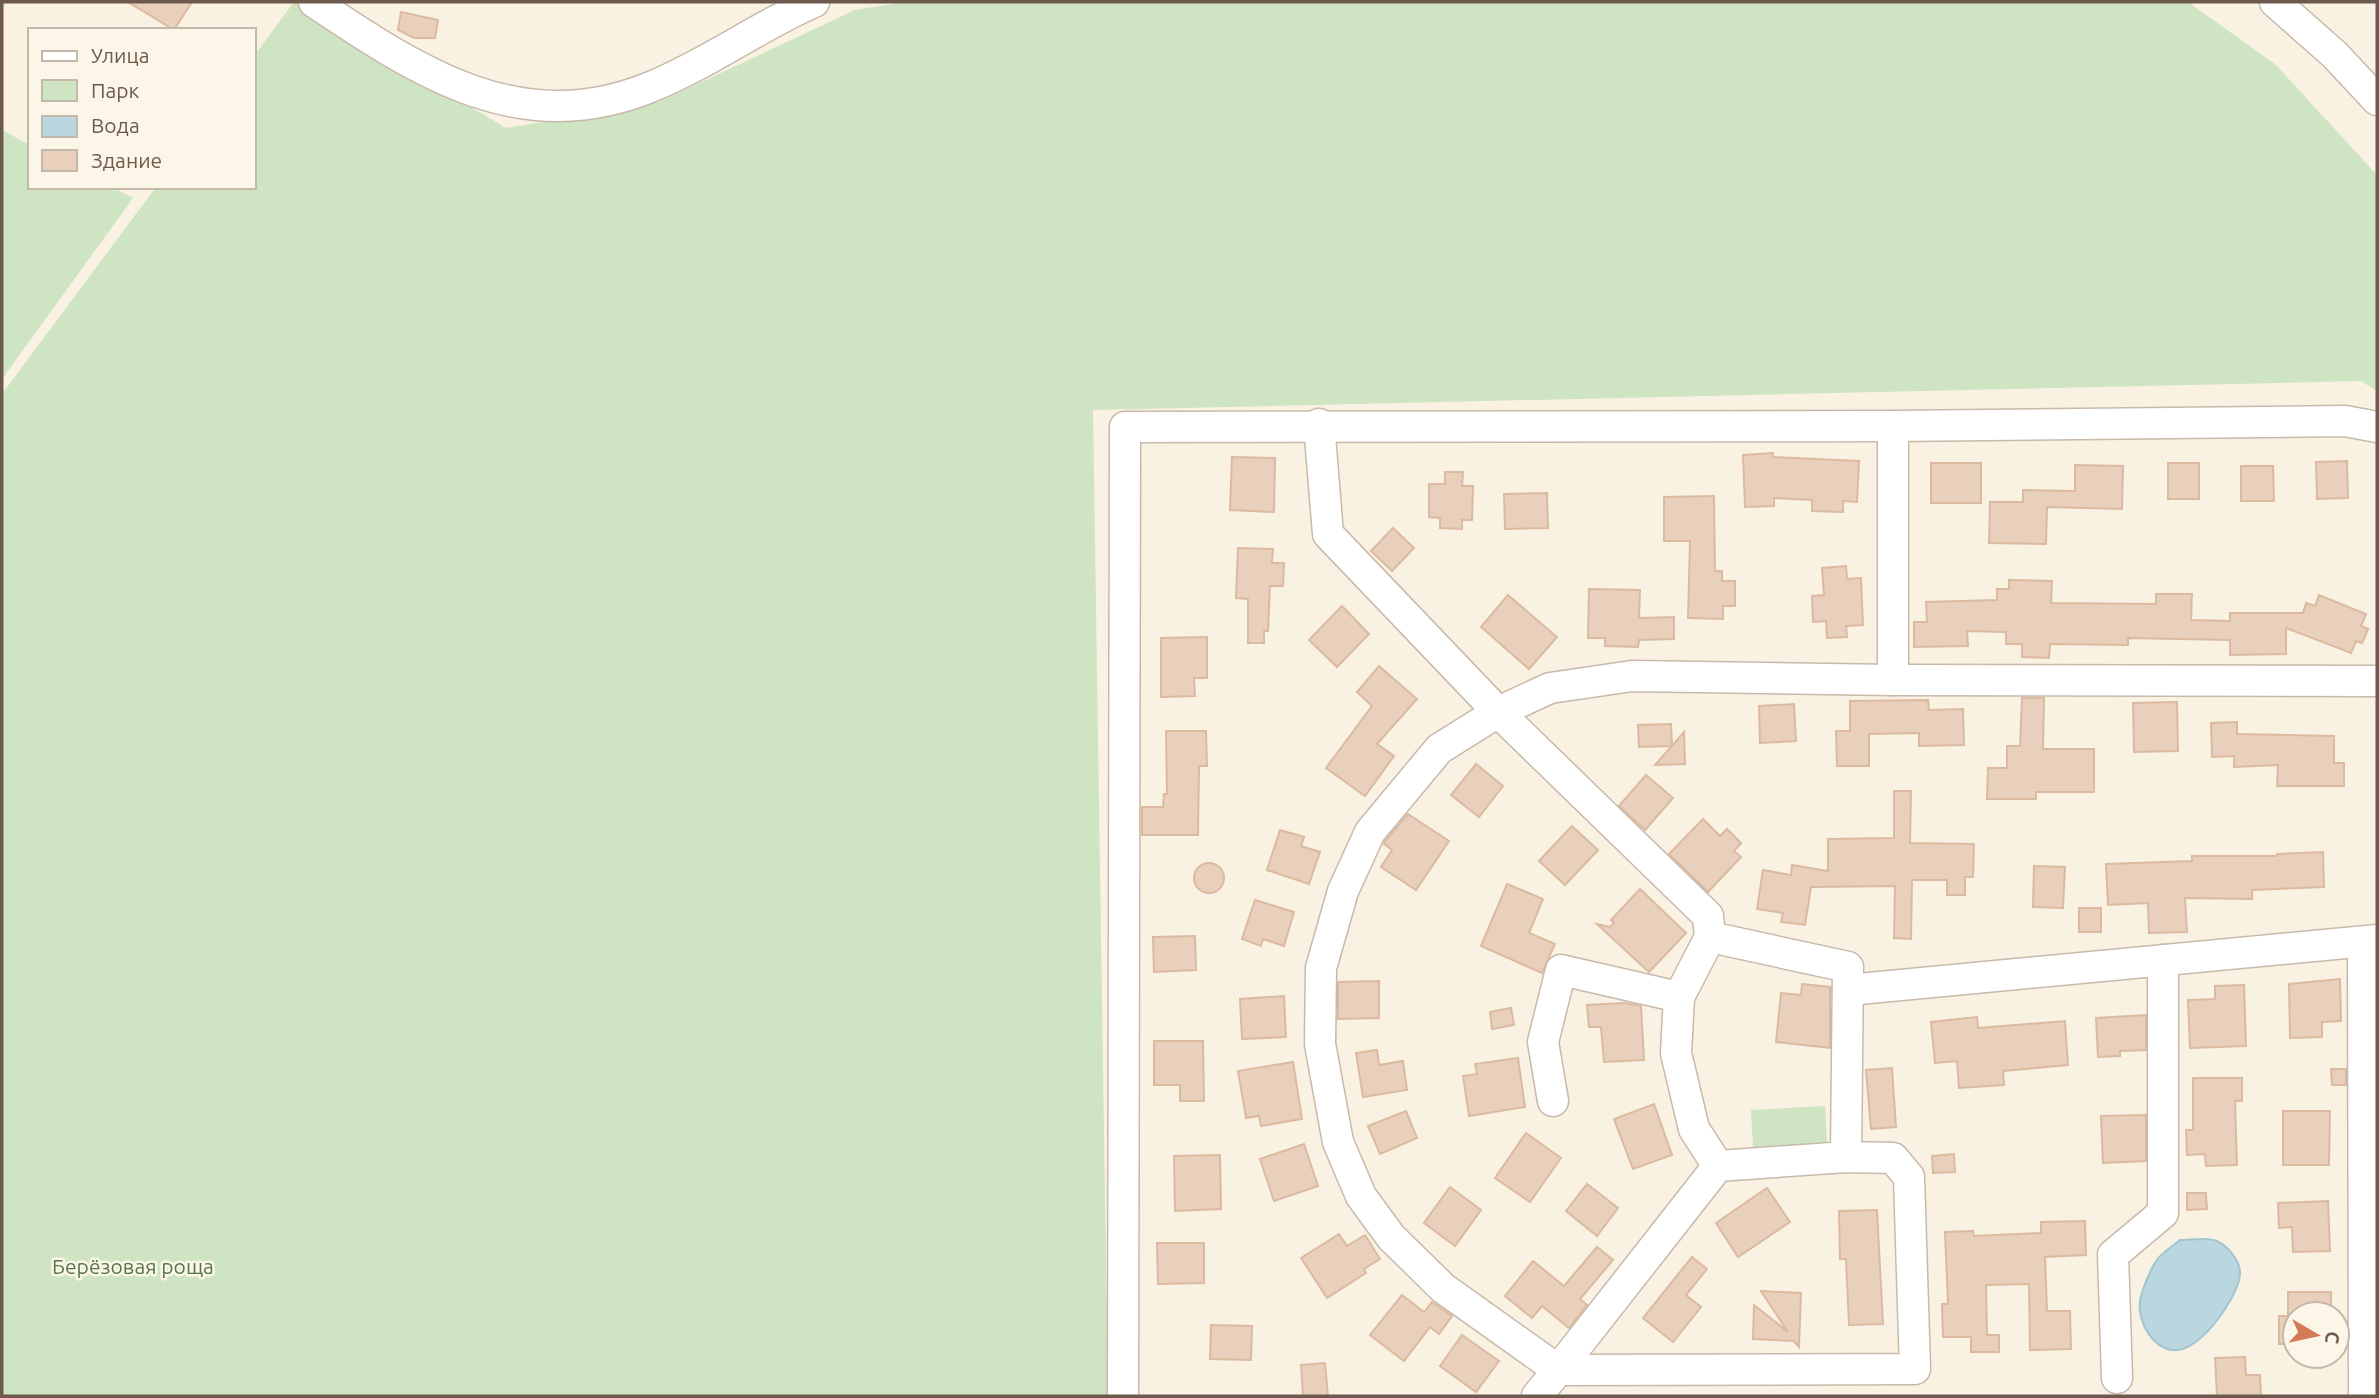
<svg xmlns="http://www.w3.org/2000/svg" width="2379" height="1398" viewBox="0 0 2379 1398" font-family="Ubuntu,sans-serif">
<rect width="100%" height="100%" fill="#f9f1e2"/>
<g fill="#cee4c3">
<path d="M294 2 506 128 659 102 855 10 906 2H2188L2276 65 2377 175V391L2361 381 1093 410 1108 1396H2V394L156 187H254V56Z"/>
<path d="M2 130 30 145V187H112L133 198 2 379Z"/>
<path d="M1825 1106 1827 1143 1753 1147 1751 1110Z"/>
</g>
<path fill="#bad7df" stroke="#a2c5d0" stroke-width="2" d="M2180 1240C2191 1240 2208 1237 2217 1241 2229 1247 2241 1262 2240 1275 2238 1297 2202 1348 2178 1350 2154 1352 2137 1322 2140 1301 2142 1289 2150 1271 2156 1261 2161 1253 2173 1246 2180 1240Z"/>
<g fill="#e8d0bc" stroke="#dbbaa0" stroke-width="2">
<path d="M128 2H192L174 30Z"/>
<path d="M401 12 438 20 435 38H414L398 30Z"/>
<path d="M1773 453V457L1859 461 1857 502 1843 501V512L1812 511V500L1774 498V506L1745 507 1743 455Z"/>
<path d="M1232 457 1275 458 1274 512 1230 510Z"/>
<path d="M2347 461 2348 498 2317 499 2316 462Z"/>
<rect x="1931" y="463" width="50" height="40"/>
<rect x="2168" y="463" width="31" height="36"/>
<path d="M2075 465 2123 466 2122 509 2047 507 2046 544 1989 543 1990 502H2023V490L2075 491Z"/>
<path d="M2241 466H2273L2274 501H2241Z"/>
<path d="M1445 472H1463L1462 486H1473L1472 520H1462V529L1440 528V518L1429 517V484H1445Z"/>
<path d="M1547 493 1548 528 1505 529 1504 494Z"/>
<path d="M1714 496 1715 571H1722V581H1735V606H1723V619L1688 618 1690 541H1664V497Z"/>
<path d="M1393 528 1414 548 1392 571 1371 551Z"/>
<path d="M1238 548 1273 549 1272 563H1284L1283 586H1270L1268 631H1264V643H1248V599L1236 598Z"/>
<path d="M1846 566 1847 579 1861 578 1863 625 1846 626 1847 637 1827 638 1826 621 1813 622 1812 596 1824 595 1822 568Z"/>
<path d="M2009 580 2052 581 2051 603 2156 604V594H2192L2191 620 2230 621V613H2303L2306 603 2315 606 2319 595 2366 614 2361 626 2368 629 2362 643 2356 641 2351 653 2286 628V654L2230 655V640L2128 638V645L2050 644 2049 658 2022 657V644H2006V632L1967 631 1968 646 1914 647V622H1927L1926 602 1997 600V589H2009Z"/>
<path d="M1589 589 1640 590 1639 618 1674 617V639L1639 640 1638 647 1605 646V638H1588Z"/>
<path d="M1508 595 1557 637 1529 669 1481 627Z"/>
<path d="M1342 606 1369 634 1337 667 1309 640Z"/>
<path d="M1207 637V678H1194L1195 696 1161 697V638Z"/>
<path d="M1379 666 1417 699 1377 744 1394 756 1365 796 1326 768 1372 706 1357 692Z"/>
<path d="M2022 698H2044L2043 749H2094V792H2036V799H1987L1988 768H2007V746H2020Z"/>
<path d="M1928 700 1929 710 1963 709 1964 745 1919 746V733L1869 734V766H1837L1836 731H1850V701Z"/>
<path d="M2177 702 2178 751 2134 752 2133 703Z"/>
<path d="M1794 704 1796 741 1760 743 1759 706Z"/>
<path d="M2237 722V734L2334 736V763H2344V786H2277L2278 765 2234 767V756L2212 757 2211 723Z"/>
<path d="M1671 724 1672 746 1639 747 1638 725Z"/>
<path d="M1166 731H1206L1207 766H1199L1198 835H1142V807H1163L1164 794H1167Z"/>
<path d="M1684 732 1685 764 1655 765Z"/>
<path d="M1476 764 1503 786 1479 817 1451 795Z"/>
<path d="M1646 775 1673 798 1645 830 1619 806Z"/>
<path d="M1894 791H1911L1910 843 1974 844 1973 877H1965V895H1947V880H1912L1911 939 1894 938 1895 886 1811 887 1805 925 1781 922 1783 913 1757 909 1763 870 1791 875 1792 865 1828 871V839L1894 838Z"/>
<path d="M1408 814 1449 841 1416 890 1381 867 1392 850 1384 844 1385 841Z"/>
<path d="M1703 819 1720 836 1727 829 1741 843 1734 851 1741 857 1708 892 1669 854Z"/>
<path d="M1572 826 1598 850 1565 885 1539 861Z"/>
<path d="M1280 830 1304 837 1301 846 1320 852 1309 884 1267 870Z"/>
<path d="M2323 852 2324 887 2252 890V899L2185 898 2187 932 2149 933 2148 903 2108 905 2106 864 2192 861V856H2277V854Z"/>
<circle cx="1209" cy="878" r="15"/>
<path d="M2034 866 2065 867 2063 908 2033 907Z"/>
<path d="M1507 884 1543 899 1529 933 1555 944 1542 973 1481 946Z"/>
<path d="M1640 889 1686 933 1649 972 1597 924 1610 927 1614 923 1611 920Z"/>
<path d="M1255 900 1294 912 1284 946 1263 939 1261 946 1242 939Z"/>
<rect x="2079" y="908" width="22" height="24"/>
<path d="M1195 936 1196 970 1154 972 1153 937Z"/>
<path d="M2340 979 2341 1021 2322 1022V1037L2290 1038 2289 984Z"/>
<path d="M1379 981V1018L1338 1019V982Z"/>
<path d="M1802 984 1830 987V1048L1776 1042 1781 993 1801 995Z"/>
<path d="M2244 985 2246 1046 2190 1048 2188 1000 2215 999V986Z"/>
<path d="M1284 996 1286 1037 1242 1039 1240 999Z"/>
<path d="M1625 1003 1641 1006 1644 1060 1604 1062 1601 1027H1589L1587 1005Z"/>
<path d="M1511 1008 1514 1025 1492 1029 1490 1012Z"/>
<path d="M2146 1015V1050L2120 1051V1056L2098 1057 2096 1018Z"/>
<path d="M1977 1017 1978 1028 2065 1021 2068 1065 2003 1071 2004 1085 1959 1088 1957 1061 1935 1063 1931 1022Z"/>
<path d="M1154 1041H1203L1204 1101H1180V1085H1154Z"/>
<path d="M1377 1050 1379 1065 1403 1061 1407 1090 1363 1097 1356 1053Z"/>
<path d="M1518 1058 1525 1107 1469 1116 1463 1076 1477 1074 1475 1064Z"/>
<path d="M1293 1062 1302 1119 1261 1126 1259 1116 1246 1118 1238 1071Z"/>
<path d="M1892 1068 1896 1127 1871 1129 1866 1070Z"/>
<path d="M2331 1069H2346V1085H2332Z"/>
<path d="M2193 1078H2242V1101H2235L2237 1165 2206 1166 2205 1154 2187 1155 2186 1130H2193Z"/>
<path d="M1654 1104 1672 1155 1633 1169 1614 1119Z"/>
<path d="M1406 1111 1417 1138 1380 1154 1368 1126Z"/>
<path d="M2283 1111H2330L2329 1165H2283Z"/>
<path d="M2146 1115V1161L2103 1163 2101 1116Z"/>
<path d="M1526 1133 1561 1158 1530 1202 1495 1178Z"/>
<path d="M1304 1144 1318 1186 1274 1201 1260 1159Z"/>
<path d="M1954 1154 1955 1172 1933 1173 1932 1156Z"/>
<path d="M1220 1155 1221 1209 1175 1211 1174 1156Z"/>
<path d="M1587 1184 1618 1208 1597 1236 1566 1211Z"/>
<path d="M1450 1187 1481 1210 1455 1246 1424 1223Z"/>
<path d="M1767 1188 1790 1222 1738 1257 1716 1223Z"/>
<path d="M2187 1193H2206L2207 1209 2187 1210Z"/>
<path d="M2328 1201 2330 1251 2293 1252 2292 1227 2279 1228 2278 1203Z"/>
<path d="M1877 1210 1883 1324 1849 1325 1846 1259H1840L1839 1211Z"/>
<path d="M2085 1221 2086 1255 2045 1257 2047 1311H2070L2071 1349 2030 1350 2029 1284 1986 1285 1987 1335H1999V1352H1971V1337H1943L1942 1304H1948L1945 1232 1973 1231 1974 1236 2041 1233V1222Z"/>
<path d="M1339 1234 1347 1246 1365 1235 1380 1259 1364 1269 1366 1273 1327 1298 1301 1258Z"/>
<path d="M1157 1243H1204V1283L1158 1284Z"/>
<path d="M1597 1247 1613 1260 1580 1299 1587 1305 1569 1328 1542 1306 1532 1318 1505 1296 1533 1261 1564 1286Z"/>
<path d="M1692 1257 1707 1269 1686 1295 1701 1307 1673 1342 1643 1318Z"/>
<path d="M1761 1291 1801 1293 1799 1347 1794 1341 1753 1339 1754 1305 1788 1332Z"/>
<rect x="2288" y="1292" width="43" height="22"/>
<path d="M1402 1295 1424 1312 1432 1302 1452 1316 1439 1334 1430 1327 1404 1361 1370 1335Z"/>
<rect x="2279" y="1316" width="16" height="28"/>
<path d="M1211 1325 1252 1326 1251 1360 1210 1359Z"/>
<path d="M1462 1335 1499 1361 1476 1392 1440 1366Z"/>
<path d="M2245 1357 2246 1375H2260L2261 1396H2217L2215 1358Z"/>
<path d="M1325 1363 1328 1396H1303L1301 1365Z"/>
</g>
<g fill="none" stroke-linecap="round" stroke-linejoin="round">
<g stroke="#c8b9ab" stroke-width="33">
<g id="minor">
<path d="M314 2C420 73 522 141 653 86 709 63 759 26 814 2"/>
<path d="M2275 2 2335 55 2377 100"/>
<path d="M1319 424 1328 534 1498 712 1708 916 1710 937 1679 997 1676 1053 1694 1129 1718 1166"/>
<path d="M1893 426V680"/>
<path d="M1710 937 1848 967 1846 1157"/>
<path d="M2363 942 2364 1396"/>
<path d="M1848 990 2377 940"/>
<path d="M1553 1101 1543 1042 1561 970 1679 997"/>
<path d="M2117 1378 2113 1255 2163 1213V960"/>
<path d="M1123 1396 1125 427 1893 426 2345 421 2377 427"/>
<path d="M1537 1396 1558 1370 1718 1166 1846 1157 1893 1158 1909 1177 1915 1369 1558 1370 1443 1288 1391 1237 1361 1196 1338 1142 1320 1044 1321 968 1343 891 1370 832 1439 749 1498 712 1550 688 1632 676 1893 680 2377 681"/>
</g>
</g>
<use href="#minor" stroke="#fff" stroke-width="30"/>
</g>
<g text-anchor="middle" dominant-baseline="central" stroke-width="5" stroke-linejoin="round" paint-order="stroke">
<g font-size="21" fill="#547749" stroke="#fcf6e8">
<text x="133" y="1266">Берёзовая роща</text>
</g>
</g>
<rect width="2379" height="1398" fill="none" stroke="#6d5a4c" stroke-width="7"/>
<rect x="28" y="28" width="228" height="161" fill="#fcf6e8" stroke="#c3b8aa" stroke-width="2"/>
<rect x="42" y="51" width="35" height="10" fill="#ffffff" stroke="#c3b8aa" stroke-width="2"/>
<text x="91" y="63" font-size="21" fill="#6d5a4c">Улица</text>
<rect x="42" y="80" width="35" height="21" fill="#cee4c3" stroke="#c3b8aa" stroke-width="2"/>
<text x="91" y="98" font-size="21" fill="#6d5a4c">Парк</text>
<rect x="42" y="116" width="35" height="21" fill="#bad7df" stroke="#c3b8aa" stroke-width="2"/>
<text x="91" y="133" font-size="21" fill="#6d5a4c">Вода</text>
<rect x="42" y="150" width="35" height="21" fill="#e8d0bc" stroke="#c3b8aa" stroke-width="2"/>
<text x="91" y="168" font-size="21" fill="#6d5a4c">Здание</text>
<g transform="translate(2316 1335) rotate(99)"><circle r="33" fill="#fcf6e8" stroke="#c3b8aa" stroke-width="2"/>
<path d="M0-5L12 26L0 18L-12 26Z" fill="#d47a56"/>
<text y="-10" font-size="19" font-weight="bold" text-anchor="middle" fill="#6d5a4c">С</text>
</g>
</svg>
